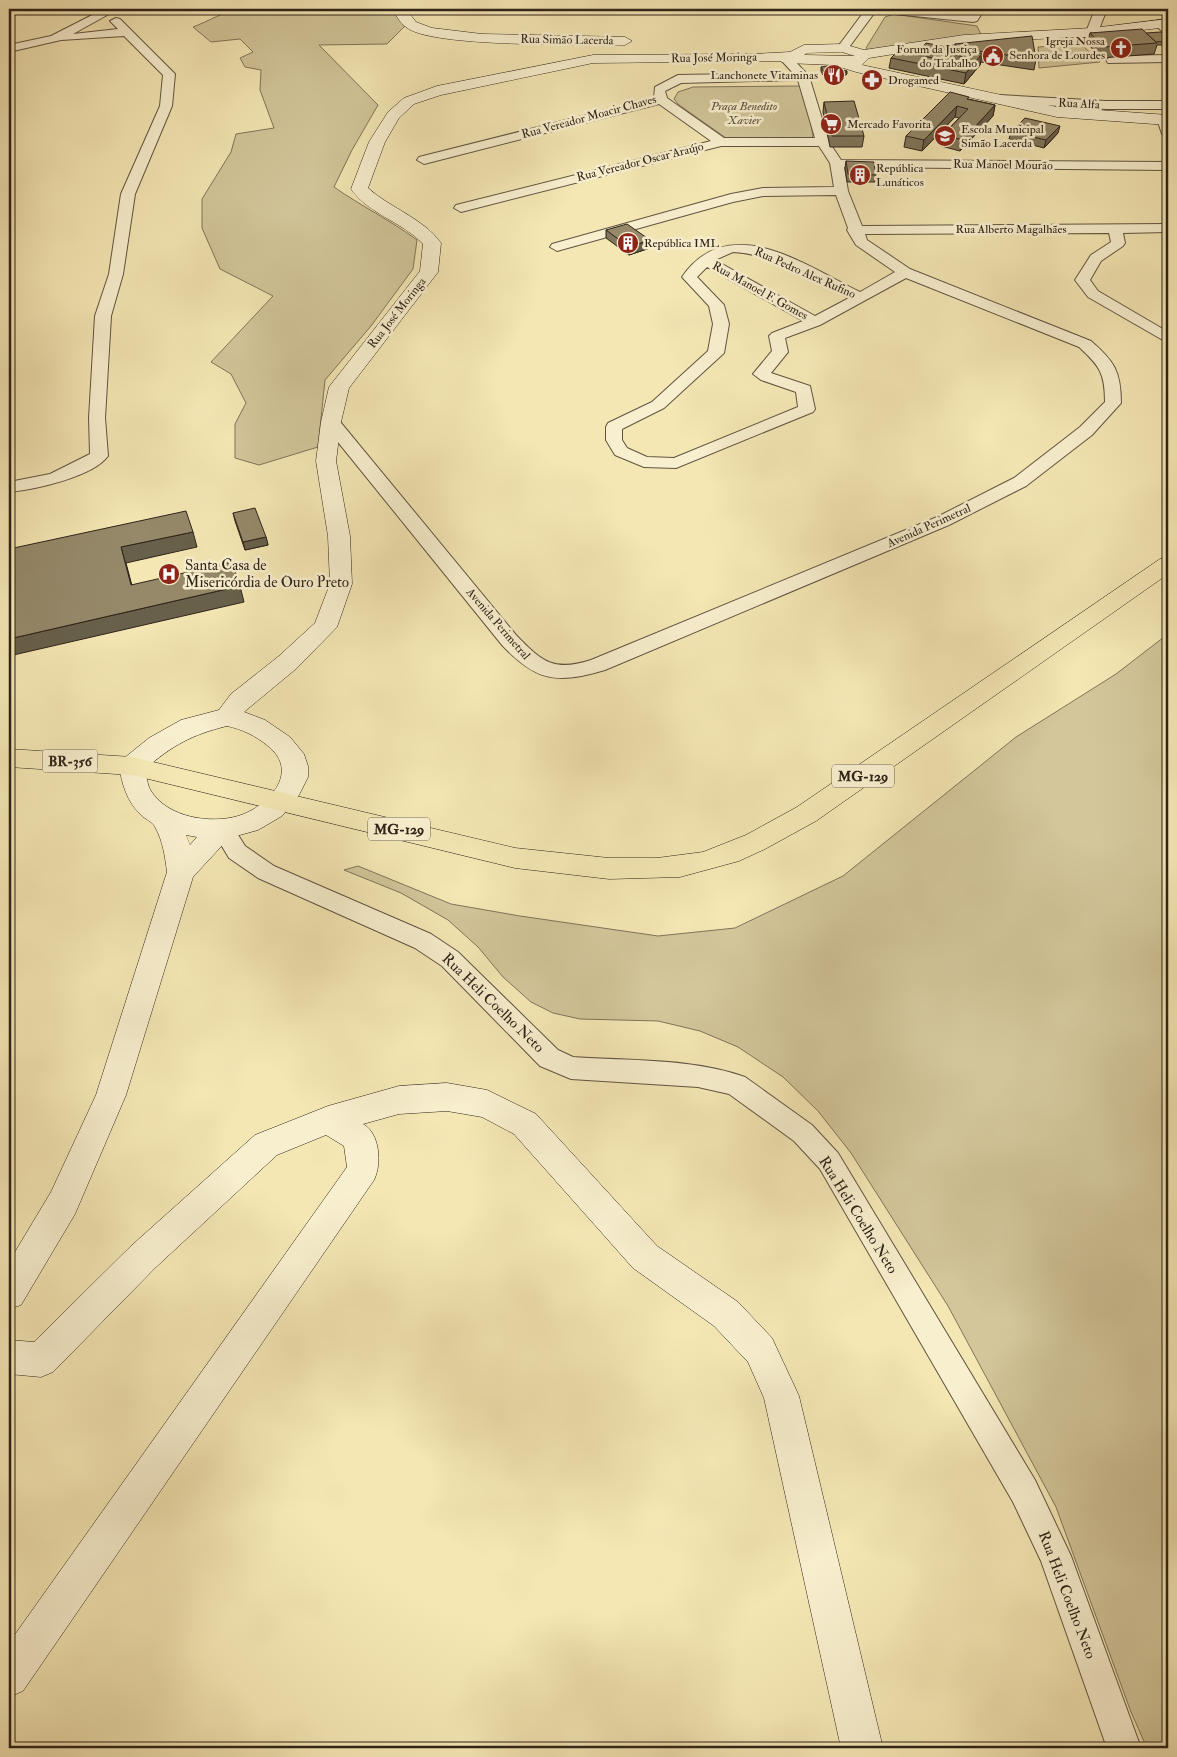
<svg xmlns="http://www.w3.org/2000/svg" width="1177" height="1757" viewBox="0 0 1177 1757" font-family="'IM FELL Double Pica',serif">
<rect width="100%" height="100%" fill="#f4e7b4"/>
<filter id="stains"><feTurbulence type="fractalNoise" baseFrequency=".004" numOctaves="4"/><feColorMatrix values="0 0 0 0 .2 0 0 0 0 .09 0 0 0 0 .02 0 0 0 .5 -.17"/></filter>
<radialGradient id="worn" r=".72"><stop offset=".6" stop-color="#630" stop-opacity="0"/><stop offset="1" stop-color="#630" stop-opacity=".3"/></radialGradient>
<g fill="#d2c69a" stroke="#80745a">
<path d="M241 9H400L405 26 387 44 319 45 378 105 352 150 334 187C361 206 390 220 417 240L413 269 371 326 325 380 318 447 259 465 235 458V424L246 403 231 374 211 362 273 296 220 269 202 228V199L231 152 236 134 274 128 260 90 261 70 245 67 240 58 253 52 240 39 211 42 193 27C209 21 224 11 241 9Z"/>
<path d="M894 14 977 26 984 41 980 43 870 51 866 48 885 17Z"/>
<path d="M1081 44 1100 62 1039 68 1038 47Z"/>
<path d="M800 86 805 89 813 136 811 138H726L679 105 674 99 678 92 693 87Z"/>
<path d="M1168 634V1748H1147L1131 1712 1056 1507 948 1306 851 1153 818 1111 783 1077 738 1047 700 1031 658 1021 580 1019 553 1013 531 1002 503 977 478 947 448 920 401 893 344 870 358 866 451 904 520 916 658 936 735 928 843 876 1016 737 1116 674Z"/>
</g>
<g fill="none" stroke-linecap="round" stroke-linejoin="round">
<g stroke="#605440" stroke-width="2">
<g id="street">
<path d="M104 9H118L73 34 118 29 110 21 116 18 120 19 175 74 172 106 135 194 123 274 111 316 105 418 108 456C93 477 33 490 9 492V482L50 474 90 454 89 418 95 316 109 274 121 194 160 106 163 75 124 36 61 40 9 52V45L51 36Z"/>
<path d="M866 9H906L970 15 974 9H985L977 21 973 22 875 12 847 50H839L837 48Z"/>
<path d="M1095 9H1107L1098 32 1092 35 1086 32Z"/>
<path d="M1159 20 1168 25V34L1164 33 1153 23Z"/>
<path d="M786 55 790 56 809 76 829 142 841 160 1168 162V170L844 167 848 191 862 226 1168 224V232L1123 233 1125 243 1123 246 1101 261 1090 280 1098 291 1168 332V343L1088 297 1075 280 1091 255 1111 242 1109 233 865 234 867 240 910 269 1091 341C1114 361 1121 371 1121 403L1092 435 1026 486 949 525 605 670C557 684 537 682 502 645L325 426 323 422 325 418H337L516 635C542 662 554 672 591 660L937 517 1014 478 1080 427 1105 402C1105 374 1100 366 1079 347L906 278 820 325 785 338 788 352 771 373 810 386 815 409 813 412 676 468 644 467 615 455 606 440V427L608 423 652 402 708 351 713 324 709 306 682 277C729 209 806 266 860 292L895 272 856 245 847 230 848 228 836 195 763 196 733 202 557 251 550 247 552 244 731 194 763 188 834 187 830 163 819 146H721L461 212 454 208 456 205 711 141 659 104 424 164 417 160 419 157 654 98 655 87 678 75 793 73 780 59ZM798 80 815 138H724L667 98 665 91 681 83ZM733 252C775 254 812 280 849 298L815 316 715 260ZM707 267 803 321 772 333 769 336 772 351 753 374 761 380 796 392 798 407 674 458 647 457 627 448 622 440V429L664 408 724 353 729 324 724 305 697 277Z"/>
<path d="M1112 56 1168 55V62L1108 63 1106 60Z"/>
<path d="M999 95 1106 101H1168V109H1106L995 102 993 99Z"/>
<path d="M1163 115 1168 117V138L1162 134 1157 119Z"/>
<path d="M222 820 230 822 245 846 274 866 431 934 458 952 558 1050 573 1057C630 1061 691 1058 745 1077L812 1125 838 1153 1035 1480 1071 1556 1141 1748H1107L1041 1561 1013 1502 820 1169 794 1141 729 1094 698 1087 571 1079 540 1066 442 966 415 948 258 878 229 858 211 828 214 822Z"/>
</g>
</g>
<g stroke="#2e2319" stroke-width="1">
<g id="secondary">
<path d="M392 9H406L416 22 432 28 482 34 625 37 632 41 625 45C587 44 430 48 406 27 400 23 396 15 392 9Z"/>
<path d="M1168 19V27L1092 36 964 43 869 58 862 65 1057 107 1168 115V125L1057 117 856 72 834 65 786 63 779 61 593 63 441 95 414 104 399 118 385 142 368 188C390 208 423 218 441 243L438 272 349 388 341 422 336 461 350 536 352 584 337 627 297 668 244 712 265 720 290 737 304 754 308 766V777L299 795 282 816 258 830 229 838 193 877 126 1095 75 1214 21 1305 9 1309V1262L51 1192 96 1095 167 872C165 857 163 841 155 827 153 822 145 819 141 815 127 802 122 784 119 766L123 759 149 738 181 720 219 710 231 694 279 656 315 623 330 584 328 536 316 461 321 422 329 387 420 271 423 244C403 222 368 214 351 189L369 142 388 112 404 98 437 86 593 55 753 54 790 52 804 45 843 44 864 50 964 35 1092 28ZM842 52 855 56 804 55 807 53ZM227 726C242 729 256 736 268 746 301 772 268 807 238 816 211 824 168 818 151 791 147 785 147 776 145 769 173 745 191 735 227 726ZM186 835 197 837 190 845Z"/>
<path d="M447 1083 487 1090 536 1114 657 1246 738 1302 772 1338 799 1396 883 1748H841L764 1398 748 1362 714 1326 633 1268 514 1134 482 1117 447 1111 399 1114 363 1124C380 1133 382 1164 374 1180L23 1691 9 1697V1643L347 1167 344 1146 326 1135 277 1155 155 1268 53 1372 41 1377 9 1374V1340L34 1342 131 1246 255 1135 328 1106 399 1086Z"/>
</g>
</g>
<g stroke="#2e2319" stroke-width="1">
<path id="primary" d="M1168 557V574L816 821 765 849 739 861 680 877 609 879 515 868 132 775 9 767V749L132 757 515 848 609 858H657L703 852 746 835 797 807 1160 559Z"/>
</g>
<use href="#street" fill="#f8efce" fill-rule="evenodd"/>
<use href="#secondary" fill="#f8efce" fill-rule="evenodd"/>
<use href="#primary" fill="#f4e7b4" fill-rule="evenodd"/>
</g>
<g fill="#80765b" stroke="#2e2319">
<path d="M894 9H921L919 12Z"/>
<path d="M930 9H944L940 14 929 13Z"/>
<path d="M1090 33 1168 39V45H1157L1154 54 1101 58 1087 43Z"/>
<path d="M955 44 1036 59 1034 70 981 62 980 65 964 84 889 68 891 58 920 55 922 48 955 49Z"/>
<path d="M821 67 847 74 838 79 823 75 821 71Z"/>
<path d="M968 99 995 105 993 116 960 151 941 146 943 135 959 118 955 117 922 151 904 147 906 136Z"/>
<path d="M824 102 864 136 862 147H830L823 112Z"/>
<path d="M1011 132 1058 133 1044 148 1009 139Z"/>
<path d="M846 161 876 175 875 182H847L845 168Z"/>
<path d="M606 230 650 248 629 255 606 238Z"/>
<path d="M233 513 266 537 268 545 245 550 235 521Z"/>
</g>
<g fill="#68604a" stroke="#2e2319">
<path d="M982 54 980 65 964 84 966 73Z"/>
<path d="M847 71V74L838 79 839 76Z"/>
<path d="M995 105 993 116 960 151 963 140Z"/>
<path d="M957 106 955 117 922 151 924 140Z"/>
<path d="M1060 126 1058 133 1044 148 1046 140Z"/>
<path d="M650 240V248L629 255V247Z"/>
<path d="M193 532 197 547 126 563 136 601 121 547Z"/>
<path d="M266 537 268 545 245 550 243 542Z"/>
<path d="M240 586 244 602 9 656V639Z"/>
</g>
<g fill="#95896a" stroke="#2e2319">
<path d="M930 9H942L940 11Z"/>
<path d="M1142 29 1157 43 1104 47 1090 33Z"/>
<path d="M1161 32 1168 39V41L1156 42 1146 33Z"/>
<path d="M1032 36 1036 59 956 48 955 44Z"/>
<path d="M926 43 982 54 966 73 891 58 898 51 963 64 969 58 922 48Z"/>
<path d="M827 66 847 71 839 76 824 72 821 67Z"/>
<path d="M950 92 969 97 967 99 995 105 963 140 943 135 968 109 957 106 924 140 906 136Z"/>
<path d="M854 101 864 136H832L824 102Z"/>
<path d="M1025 118 1060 126 1046 140 1011 132Z"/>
<path d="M846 161 874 162 876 175 848 174Z"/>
<path d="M627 224 650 240 629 247 606 230Z"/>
<path d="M255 508 266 537 243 542 233 513Z"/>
<path d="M186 511 193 532 121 547 131 585 232 562 240 586 9 639V610H12L9 590V549Z"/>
</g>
<defs>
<g id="church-disc" transform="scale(1.125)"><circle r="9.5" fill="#8f2418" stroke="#f8efce"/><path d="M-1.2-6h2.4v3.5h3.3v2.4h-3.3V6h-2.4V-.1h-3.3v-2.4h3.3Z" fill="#fff"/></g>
<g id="civic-disc" transform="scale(1.125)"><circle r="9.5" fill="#8f2418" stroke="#f8efce"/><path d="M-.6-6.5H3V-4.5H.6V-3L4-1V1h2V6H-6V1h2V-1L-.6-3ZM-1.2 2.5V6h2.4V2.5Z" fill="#fff"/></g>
<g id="restaurant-disc" transform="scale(1.125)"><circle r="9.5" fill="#8f2418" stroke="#f8efce"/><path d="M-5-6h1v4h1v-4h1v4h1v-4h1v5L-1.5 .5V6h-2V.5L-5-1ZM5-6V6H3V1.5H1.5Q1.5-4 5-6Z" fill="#fff"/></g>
<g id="pharmacy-disc" transform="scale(1.125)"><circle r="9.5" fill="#8f2418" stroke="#f8efce"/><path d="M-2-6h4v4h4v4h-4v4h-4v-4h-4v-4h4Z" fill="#fff"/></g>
<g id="supermarket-disc" transform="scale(1.125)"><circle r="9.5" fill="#8f2418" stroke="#f8efce"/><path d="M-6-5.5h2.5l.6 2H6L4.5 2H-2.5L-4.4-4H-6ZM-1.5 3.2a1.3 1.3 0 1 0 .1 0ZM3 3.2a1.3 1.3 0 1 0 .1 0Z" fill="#fff"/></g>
<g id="school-disc" transform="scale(1.125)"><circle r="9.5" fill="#8f2418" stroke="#f8efce"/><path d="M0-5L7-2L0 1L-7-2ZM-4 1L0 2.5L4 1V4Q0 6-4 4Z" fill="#fff"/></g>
<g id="building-disc" transform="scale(1.125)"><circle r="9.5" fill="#8f2418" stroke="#f8efce"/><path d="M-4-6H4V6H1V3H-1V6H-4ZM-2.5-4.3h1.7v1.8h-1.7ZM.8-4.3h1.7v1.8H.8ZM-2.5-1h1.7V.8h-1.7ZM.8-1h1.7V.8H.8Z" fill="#fff"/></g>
<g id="hospital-disc" transform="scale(1.125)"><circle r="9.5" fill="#8f2418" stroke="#f8efce"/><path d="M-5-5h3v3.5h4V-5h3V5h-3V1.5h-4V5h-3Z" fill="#fff"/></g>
</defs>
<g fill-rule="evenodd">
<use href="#church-disc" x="1121" y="48"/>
<use href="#civic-disc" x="993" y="56"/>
<use href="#restaurant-disc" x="834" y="75"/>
<use href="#pharmacy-disc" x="872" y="80"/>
<use href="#supermarket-disc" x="831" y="124"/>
<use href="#school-disc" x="945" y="136"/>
<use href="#building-disc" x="860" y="175"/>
<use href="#building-disc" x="628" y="243"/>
<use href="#hospital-disc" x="169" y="574"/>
</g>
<g text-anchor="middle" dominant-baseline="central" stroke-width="5" stroke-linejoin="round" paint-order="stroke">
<g font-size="12" fill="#2e2319" stroke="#f8efce">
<text transform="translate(567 40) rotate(1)">Rua Simão Lacerda</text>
<text transform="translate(714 58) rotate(-1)">Rua José Moringa</text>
<text transform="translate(1079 104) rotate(3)">Rua Alfa</text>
<text transform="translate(589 117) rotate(-15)">Rua Vereador Moacir Chaves</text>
<text transform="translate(640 162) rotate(-14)">Rua Vereador Oscar Araújo</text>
<text transform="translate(1003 165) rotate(1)">Rua Manoel Mourão</text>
<text x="1011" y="229">Rua Alberto Magalhães</text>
<text transform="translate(805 273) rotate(24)">Rua Pedro Alex Rufino</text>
<text transform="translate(760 291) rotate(29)">Rua Manoel F. Gomes</text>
<text transform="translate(397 313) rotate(-52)">Rua José Moringa</text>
<text transform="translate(929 526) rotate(-24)">Avenida Perimetral</text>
<text transform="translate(498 624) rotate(49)">Avenida Perimetral</text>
</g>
<g font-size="12" fill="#2e2319" stroke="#f8efce" text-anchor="start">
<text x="1105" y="41" text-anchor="end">Igreja Nossa<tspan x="1105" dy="14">Senhora de Lourdes</tspan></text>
<text x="977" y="49" text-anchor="end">Forum da Justiça<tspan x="977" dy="14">do Trabalho</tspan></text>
<text x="818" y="75" text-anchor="end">Lanchonete Vitaminas</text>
<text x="888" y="80">Drogamed</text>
<text x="847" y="124">Mercado Favorita</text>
<text x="961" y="129">Escola Municipal<tspan x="961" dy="14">Simão Lacerda</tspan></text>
<text x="876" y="168">República<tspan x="876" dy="14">Lunáticos</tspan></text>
<text x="644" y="243">República IML</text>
</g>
<g font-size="12" font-style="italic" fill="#574c39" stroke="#f8efce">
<text x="744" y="106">Praça Benedito<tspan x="744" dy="14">Xavier</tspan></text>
</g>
<g fill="#f8efce" stroke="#6b604f" stroke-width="1">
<rect x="42.5" y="749.5" width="55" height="23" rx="4"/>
<rect x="832" y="764.5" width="62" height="23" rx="4"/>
<rect x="368" y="817.5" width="62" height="23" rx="4"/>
</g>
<g font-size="14" font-weight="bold" fill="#2e2319">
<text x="70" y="761">BR-356</text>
<text x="863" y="776">MG-129</text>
<text x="399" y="829">MG-129</text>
</g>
<g font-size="15" fill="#2e2319" stroke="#f8efce" text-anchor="start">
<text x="185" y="565">Santa Casa de<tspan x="185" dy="17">Misericórdia de Ouro Preto</tspan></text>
</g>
<g font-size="15" fill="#2e2319" stroke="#f8efce">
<text transform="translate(493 1003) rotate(44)">Rua Heli Coelho Neto</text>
<text transform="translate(858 1215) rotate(58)">Rua Heli Coelho Neto</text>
<text transform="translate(1067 1595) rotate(69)">Rua Heli Coelho Neto</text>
</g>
</g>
<rect width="1177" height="1757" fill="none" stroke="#f4e7b4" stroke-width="30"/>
<rect x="10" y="10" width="1157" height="1737" fill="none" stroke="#2e2319" stroke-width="2.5"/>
<rect x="15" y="15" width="1147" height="1727" fill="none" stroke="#2e2319"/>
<rect width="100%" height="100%" filter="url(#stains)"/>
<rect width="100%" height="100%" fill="url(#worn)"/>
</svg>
